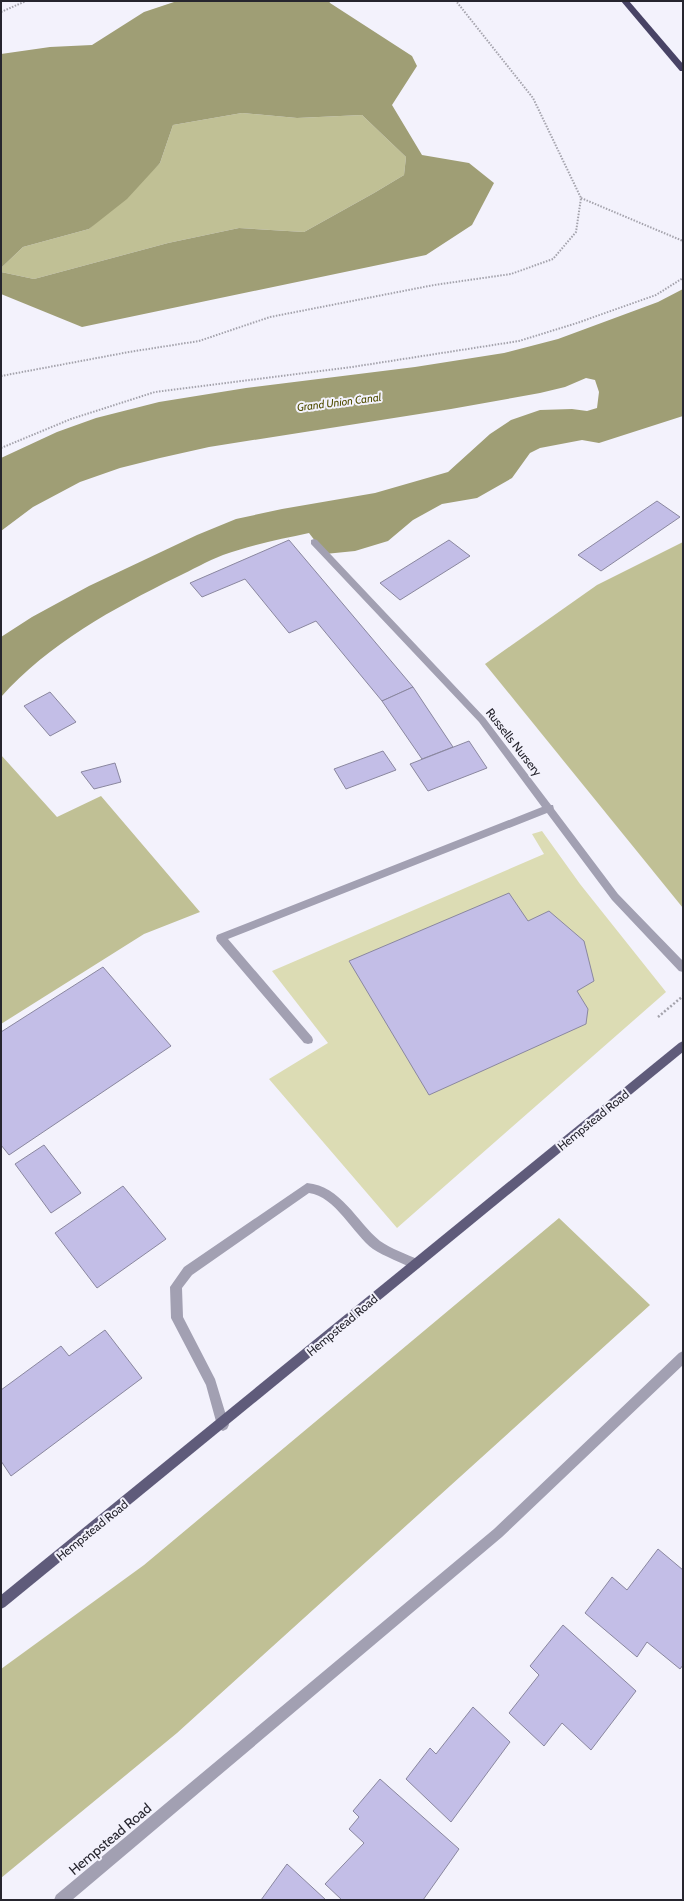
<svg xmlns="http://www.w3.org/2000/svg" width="684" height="1901" viewBox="0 0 684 1901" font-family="Cabin,sans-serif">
<rect width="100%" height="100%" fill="#f3f2fc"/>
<path fill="#dcdcb4" d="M542 831 580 884 666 992 397 1228 269 1079 328 1043 272 971 544 854 532 834Z"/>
<g fill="#c0c095">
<path d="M242 113 297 118 362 115 406 157 404 175 374 193 304 232 239 228 168 243 34 279 1 272V268L23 247 89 229 160 163 173 125Z"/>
<path d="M683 542V908L485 664 597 585Z"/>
<path d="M1 755 57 817 101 796 200 912 144 934 1 1024Z"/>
<path d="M559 1218 650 1305 177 1733 1 1878V1669L144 1565Z"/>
</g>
<g fill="#9f9e75">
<path d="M177 1H329L330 3 412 56 417 66 392 105 422 155 469 163 494 183 472 225 426 255 82 327 1 294V272L34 279 168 243 239 228 304 232 374 193 404 175 406 157 362 115 297 118 242 113 173 125 160 163 127 199 89 229 23 247 1 268V54L50 47 92 45 144 12Z"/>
<path d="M683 289V416L599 443 582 440 540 448 530 453 512 478 477 498 442 504 413 520 388 541 355 551 325 554 309 533C281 539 251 545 223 555 207 561 192 570 177 577 114 608 48 644 1 697V637L32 617 89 586 197 535 236 519 282 509 375 493 448 472 490 434 511 420 540 410 572 409 587 411 597 408 599 392 595 380 586 378 565 387 540 393 451 409 209 447 160 458 120 468 80 482 33 507 1 531V458L57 432 96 418 159 402 246 388 415 367 504 353 558 339 658 302Z"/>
</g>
<g fill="#c3bee7" stroke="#8a879f">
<path d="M657 501 680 517 601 571 578 555Z"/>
<path d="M289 540 413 687 382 701 316 621 289 633 245 579 202 597 190 583Z"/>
<path d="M449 540 470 556 400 600 380 583Z"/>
<path d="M413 687 453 747 422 759 382 701Z"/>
<path d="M50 692 76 722 50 736 24 706Z"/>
<path d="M469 741 487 768 428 791 410 764Z"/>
<path d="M383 751 396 770 346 789 334 769Z"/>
<path d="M115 763 121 782 94 789 81 772Z"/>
<path d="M509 893 528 921 549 911 584 941 594 981 577 991 588 1009 586 1024 429 1095 349 961Z"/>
<path d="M103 967 171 1046 9 1155 1 1145V1032Z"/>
<path d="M44 1145 81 1193 51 1213 15 1164Z"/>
<path d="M123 1186 166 1239 97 1288 55 1233Z"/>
<path d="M105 1330 142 1378 11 1476 1 1461V1390L61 1346 69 1356Z"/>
<path d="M658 1549 683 1570V1665L680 1669 647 1642 637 1657 585 1613 612 1577 627 1590Z"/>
<path d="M563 1625 636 1691 591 1750 562 1723 544 1746 509 1713 539 1675 530 1666Z"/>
<path d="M473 1707 510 1742 451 1822 406 1779 430 1748 436 1754Z"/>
<path d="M380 1779 459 1849 423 1900H342L325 1884 364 1843 349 1829 359 1817 353 1811Z"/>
<path d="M287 1864 326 1900H261Z"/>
</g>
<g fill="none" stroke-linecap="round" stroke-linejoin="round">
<g stroke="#a4a3ac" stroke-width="2" stroke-dasharray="1.5 1.5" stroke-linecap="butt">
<path d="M1 12 26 1"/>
<path d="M581 198 683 241"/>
<path d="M1 376 129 352 199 341 270 317 434 285 511 274 553 259 576 232 581 198 533 98 456 1"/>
<path d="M1 448 71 419 155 392 352 367 519 341 577 323 656 295 683 278"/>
</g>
<path stroke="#a4a3ac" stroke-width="2.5" stroke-dasharray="2 2" stroke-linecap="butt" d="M658 1017 683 996"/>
<g fill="#a2a0b2" fill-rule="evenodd">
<path d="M314 539 317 540 485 718 551 805H553L554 809 618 894 683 961V972L679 971 612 900 547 813 228 939 312 1037 313 1040 312 1043 308 1044 304 1043 217 941 216 938 217 935 542 807 479 722 311 544V540Z"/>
<path d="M307 1183C341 1186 356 1221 380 1241 391 1249 407 1254 419 1260L421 1264 419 1268 415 1269C403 1264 384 1256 373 1249 353 1234 335 1196 309 1193L192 1275 182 1288 183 1317 215 1379 229 1425 227 1429 223 1431 219 1429 217 1425 206 1385 171 1318 170 1287 184 1267Z"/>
<path d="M683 1351V1365L502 1537 72 1900H54L56 1895 494 1529 679 1353Z"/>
</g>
<path fill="#5f5b7a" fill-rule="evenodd" d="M683 1041V1052L5 1607 1 1609V1595L679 1043Z"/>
<path fill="#484365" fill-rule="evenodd" d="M621 1H629L683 64V71H680Z"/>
</g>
<g text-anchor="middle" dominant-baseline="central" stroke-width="4" stroke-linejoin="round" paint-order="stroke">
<g font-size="11" font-style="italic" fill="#504d02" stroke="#f3f2fc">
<text transform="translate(339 402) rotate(-7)">Grand Union Canal</text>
</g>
<g font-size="12" fill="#26252e" stroke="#f3f2fc">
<text transform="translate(514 742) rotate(52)">Russells Nursery</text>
<text transform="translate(593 1120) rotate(-39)">Hempstead Road</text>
<text transform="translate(342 1325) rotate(-40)">Hempstead Road</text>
<text transform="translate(92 1530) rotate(-39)">Hempstead Road</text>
</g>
<g font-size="14" fill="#26252e" stroke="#f3f2fc">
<text transform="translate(110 1839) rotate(-40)">Hempstead Road</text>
</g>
</g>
<rect width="684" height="1901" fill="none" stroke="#26252e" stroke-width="4"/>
</svg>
